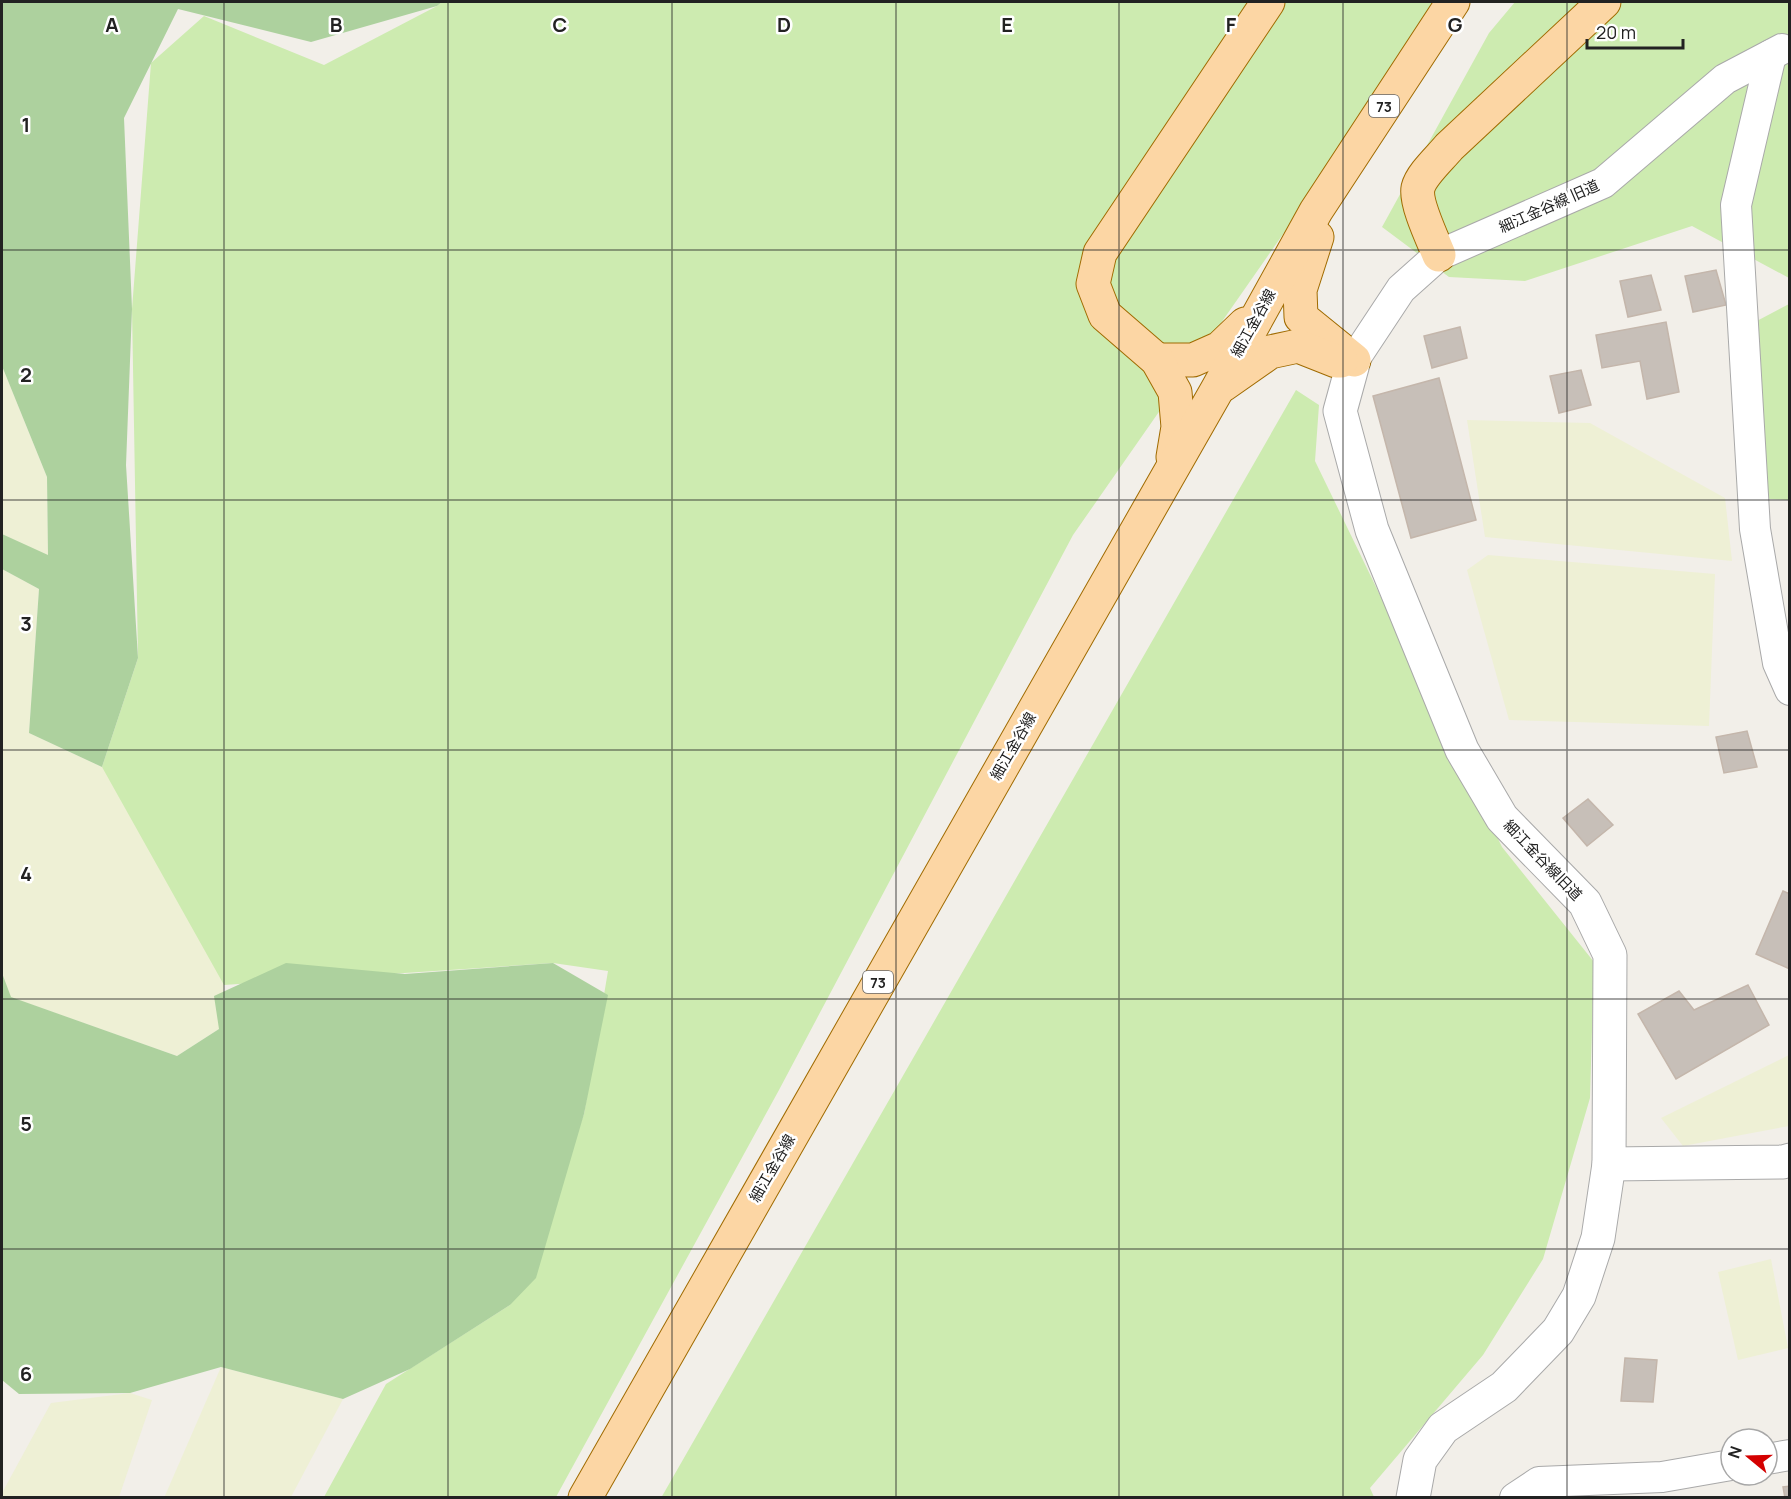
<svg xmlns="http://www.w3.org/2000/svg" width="1791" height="1499" viewBox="0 0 1791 1499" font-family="Manrope,'Noto Sans JP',sans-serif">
<rect width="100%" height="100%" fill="#f2efe9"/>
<g fill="#eef0d5">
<path d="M2 366 47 477 48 556 2 534Z"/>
<path d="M1467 420 1590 423 1725 498 1732 561 1485 537Z"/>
<path d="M1488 555 1715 574 1709 726 1509 720 1467 570Z"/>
<path d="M2 569 39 589 29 733 102 767 251 979 224 985 219 1029 177 1056 10 997 2 973Z"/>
<path d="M1789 1055V1126L1683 1146 1661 1118Z"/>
<path d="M1771 1259 1788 1348 1738 1360 1718 1272Z"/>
<path d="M221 1367 343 1399 291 1497 164 1498Z"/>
<path d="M130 1393 152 1400 119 1497H2V1493L51 1403Z"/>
</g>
<g fill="#cdebb0">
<path d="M442 2H1445L1073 535 779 1090 556 1497H324L386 1384 510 1305 584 1114 608 971 553 963 224 985 102 767 138 658 132 309 151 63 204 16 324 65 437 6Z"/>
<path d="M1515 2H1789V278L1692 226 1525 281 1449 277 1382 227 1489 33Z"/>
<path d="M1789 304V500L1754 498 1753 323Z"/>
<path d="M1296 390 1319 405 1315 461 1502 847 1594 962 1590 1098 1543 1259 1483 1355 1370 1488 1374 1497 661 1498Z"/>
</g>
<g fill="#add19e">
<path d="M2 2H442L437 6 311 42 178 9 124 118 132 309 126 465 138 658 102 767 29 733 39 589 2 569V534L48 555 47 477 2 366Z"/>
<path d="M286 963 405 974 553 963 608 995 584 1114 536 1278 510 1305 410 1369 343 1399 221 1367 130 1393 19 1394 2 1380V973L11 997 177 1056 219 1029 214 996Z"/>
</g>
<g fill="#c7bfb8" stroke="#c4b6ab" stroke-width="1.5">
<path d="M1716 270 1726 305 1693 312 1685 276Z"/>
<path d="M1651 275 1661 310 1628 317 1620 281Z"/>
<path d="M1666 322 1679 392 1647 399 1640 361 1602 368 1596 335Z"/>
<path d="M1460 327 1467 358 1432 368 1424 336Z"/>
<path d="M1581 370 1591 405 1559 413 1550 376Z"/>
<path d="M1439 378 1476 520 1411 538 1373 396Z"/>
<path d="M1747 731 1757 767 1724 773 1716 737Z"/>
<path d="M1588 799 1613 825 1587 846 1563 818Z"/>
<path d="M1783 891 1790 894V969L1756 954Z"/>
<path d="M1748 985 1769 1025 1676 1079 1638 1014 1679 991 1694 1010Z"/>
<path d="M1625 1358 1657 1360 1653 1402 1621 1401Z"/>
<path d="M1790 1486V1498H1785L1783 1487Z"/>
</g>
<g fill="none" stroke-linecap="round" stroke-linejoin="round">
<g stroke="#a9a9a9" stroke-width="32">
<g id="minor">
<path d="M1771 55 1736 205 1755 529 1778 663 1790 690"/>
<path d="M1354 360 1401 289 1439 255 1603 183 1725 79 1782 49"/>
<path d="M1767 1459 1790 1455"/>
<path d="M1515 1498 1539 1482 1662 1477 1731 1465"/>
</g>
</g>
<g stroke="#a9a9a9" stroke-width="35">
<g id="tertiary">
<path d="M1354 360 1340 411 1372 530 1462 750 1502 818 1585 903 1610 955 1609 1164 1598 1238 1579 1296 1558 1331 1504 1387 1443 1428 1420 1460 1413 1498"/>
<path d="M1609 1164 1783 1162 1790 1160"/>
</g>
</g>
<g stroke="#a06b00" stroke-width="35">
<g id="primary">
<path d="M1317 237 1300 290 1301 317 1354 360"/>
<path d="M1439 255C1433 240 1415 203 1418 188 1421 175 1440 158 1449 147L1604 2"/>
<path d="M1157 360H1193L1220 348 1245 324"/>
<path d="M1223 385 1270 352 1298 346 1336 361H1341"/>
<path d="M1173 457 1178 427 1175 392 1157 360 1105 315 1093 284 1100 253 1268 2"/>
<path d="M585 1498 1217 390 1316 211 1453 2"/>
</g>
</g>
<use href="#minor" stroke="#fff" stroke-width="30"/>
<use href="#tertiary" stroke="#fff" stroke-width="33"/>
<use href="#primary" stroke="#fcd6a4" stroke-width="33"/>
</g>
<path fill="none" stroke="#222" stroke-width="1.5" stroke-opacity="0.55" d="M224 2V1498M448 2V1498M672 2V1498M896 2V1498M1119 2V1498M1343 2V1498M1567 2V1498M2 250H1790M2 500H1790M2 750H1790M2 999H1790M2 1249H1790"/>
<g text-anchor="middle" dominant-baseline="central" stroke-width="5" stroke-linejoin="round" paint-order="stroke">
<g fill="#fff" stroke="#646464" stroke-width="1.5">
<rect x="1369" y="95" width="30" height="22" rx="4.5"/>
<rect x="863" y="971" width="30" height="22" rx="4.5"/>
</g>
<g font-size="14" font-weight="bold" fill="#222">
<text x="1384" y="106">73</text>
<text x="878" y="982">73</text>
</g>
<g font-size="15" fill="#222" stroke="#fff">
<text transform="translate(1549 206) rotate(-24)">細江金谷線 旧道</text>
<text transform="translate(1253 323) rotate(-61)">細江金谷線</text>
<text transform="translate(1013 746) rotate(-60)">細江金谷線</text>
<text transform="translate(1543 860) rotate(46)">細江金谷線旧道</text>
<text transform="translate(772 1168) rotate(-60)">細江金谷線</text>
</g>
</g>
<g font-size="20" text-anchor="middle" font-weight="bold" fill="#222" stroke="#fff" stroke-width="5" stroke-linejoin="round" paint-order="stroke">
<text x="112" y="32">A</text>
<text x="336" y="32">B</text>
<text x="560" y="32">C</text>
<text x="784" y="32">D</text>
<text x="1007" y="32">E</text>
<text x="1231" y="32">F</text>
<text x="1455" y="32">G</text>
<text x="26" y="132">1</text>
<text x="26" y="382">2</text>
<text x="26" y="631">3</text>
<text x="26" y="881">4</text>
<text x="26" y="1131">5</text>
<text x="26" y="1381">6</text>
</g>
<rect width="1791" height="1499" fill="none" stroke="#222222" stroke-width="6"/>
<g transform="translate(1749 1457) rotate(289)"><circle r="28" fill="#ffffff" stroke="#a7a7a7" stroke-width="1.5"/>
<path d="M0-4.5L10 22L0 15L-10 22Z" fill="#d40000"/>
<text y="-9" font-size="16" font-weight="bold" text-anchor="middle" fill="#222222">N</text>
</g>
<path d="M1587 39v9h96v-9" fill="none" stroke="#222222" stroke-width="3"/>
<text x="1596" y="39" font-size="18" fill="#222222" stroke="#ffffff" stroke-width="4.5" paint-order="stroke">20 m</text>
</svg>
